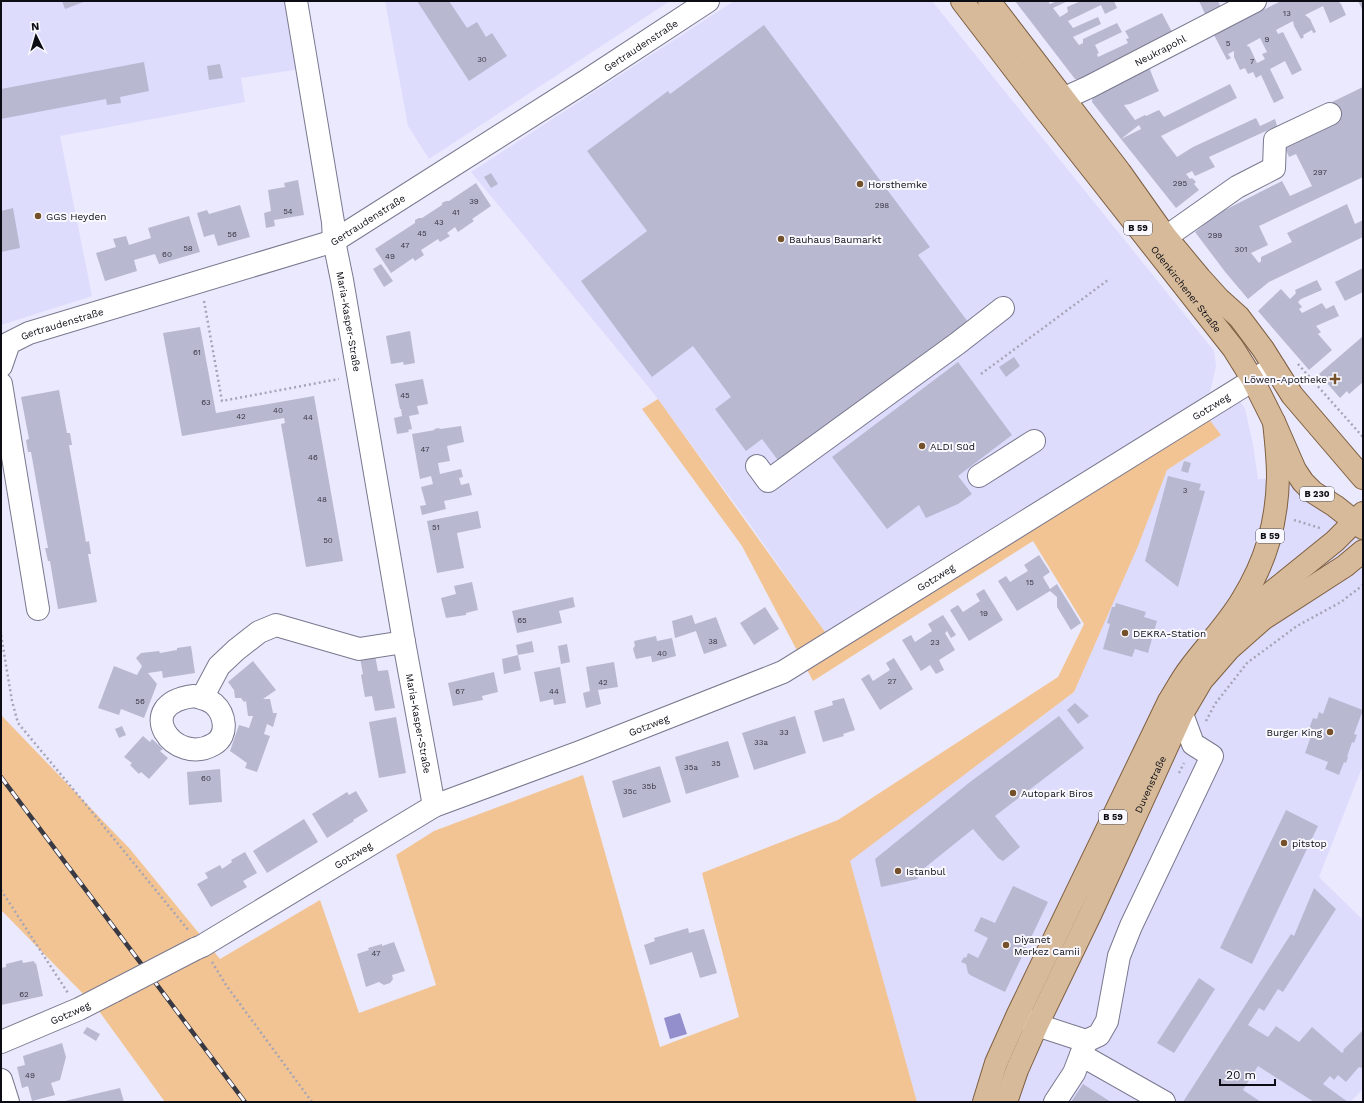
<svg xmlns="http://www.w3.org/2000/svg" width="1364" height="1103" viewBox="0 0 1364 1103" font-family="'Work Sans',sans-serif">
<rect width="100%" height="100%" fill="#eae9fe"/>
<g fill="#dddcfd">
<path d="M1 1H289L300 69 241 78 245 102 60 136 92 296 1 325Z"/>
<path d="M385 1H670L429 159 408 126Z"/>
<path d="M734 1H932L1214 351 1216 366 1210 392 828 636 744 516 651 390 471 172Z"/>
<path d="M1238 398 1245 409 1253 444 1258 479 1288 478 1324 512 1363 543V765L1319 877 1363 920V1089L1350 1102H917L849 861 1074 692 1167 470 1220 435 1207 417Z"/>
</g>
<path fill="#f3c493" d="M658 399 828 636 1196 402 1221 435 1167 470 1138 546 1074 692 850 861 917 1102H165L96 1007 1 910V715L130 849 220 959 320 900 359 1013 436 985 396 855 434 831 583 775 660 1047 739 1017 702 873 838 820 1058 677 1084 624 1033 541 813 681 742 546 642 409Z"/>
<path fill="#938ecc" d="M680 1013 687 1034 670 1039 664 1018Z"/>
<g fill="#b9b8d1" fill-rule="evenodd">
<path d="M62 1H86L65 9Z"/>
<path d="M417 1H449L467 28 477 22 486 37 492 33 507 56 469 81Z"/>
<path d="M1015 1H1048L1050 4 1057 1H1068L1053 8 1060 17 1068 12 1067 7 1081 1H1114L1117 8 1105 14 1101 5 1068 21 1073 28 1098 17 1101 24 1073 37 1079 45 1083 43V39L1117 23 1122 32 1095 45 1099 53 1097 54 1098 57 1128 43 1126 39 1129 38 1125 31 1162 13 1172 32 1080 79H1075Z"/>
<path d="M1199 1H1218L1221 8 1206 16Z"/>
<path d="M1281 1H1338L1341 4 1346 15 1330 23 1323 6 1305 15 1310 19 1316 32 1313 33 1312 30 1303 35 1304 37 1301 39 1294 26 1293 21 1276 30 1278 34 1283 32 1302 70 1292 75 1285 61 1270 69 1284 98 1274 103 1261 75 1256 78 1253 72 1248 74 1245 68 1240 70 1234 57V51L1228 54 1231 58 1227 60 1214 35ZM1260 38 1267 52 1262 54 1265 59 1257 63 1249 46 1248 47 1247 45Z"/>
<path d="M1358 1H1363V11Z"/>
<path d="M764 25 930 247 918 255 968 322 780 463 762 439 746 451 715 409 731 397 693 346 652 377 581 281 647 231 587 151 668 91 670 94Z"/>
<path d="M144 62 149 91 120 97 121 103 107 105 106 99 1 119V89Z"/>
<path d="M220 64 223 78 209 80 207 66Z"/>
<path d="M1149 67 1156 85 1159 91 1130 104 1124 105 1135 120 1145 115 1146 116 1159 110 1164 117 1230 84 1237 98 1161 136 1177 157 1193 147 1256 118 1260 126 1275 119 1277 126 1209 157 1215 167 1195 176 1192 171 1186 174 1190 179 1192 178 1196 182 1194 184 1199 190 1176 208 1121 139 1141 129 1139 125 1121 139 1092 102 1093 96Z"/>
<path d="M1363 87V177L1259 226 1268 245 1251 253 1259 263 1261 261V257L1292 242 1287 233 1347 204 1355 224 1363 220V237L1269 282 1248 299 1226 273 1195 232 1217 214 1282 181 1290 196 1312 186 1296 154 1289 157 1284 145 1340 118 1332 102Z"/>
<path d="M491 173 498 184 491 188 484 177Z"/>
<path d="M298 180 304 215 274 220 275 226 266 228 264 213 271 211 268 190 285 187 284 183Z"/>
<path d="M476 183 491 206 472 219 474 221 458 232 455 227 447 233 450 236 440 242 438 239 421 250 424 255 415 261 413 258 391 273 375 249 415 223V220L419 218H422L442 205V203L446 201H449Z"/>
<path d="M240 205 250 237 218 246 214 234 204 237 197 213 207 210 209 214Z"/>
<path d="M13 208 20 248 1 252V211Z"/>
<path d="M189 216 200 252 159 264 155 254 134 260 137 271 105 281 96 253 116 247 113 239 126 236 129 245 151 238 148 228Z"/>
<path d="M381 264 393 281 384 287 373 269Z"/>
<path d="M1363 268V292L1345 301 1335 282Z"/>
<path d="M1317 280 1322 290 1301 299 1298 302 1302 307 1299 309 1302 313 1322 303 1326 309 1334 305 1339 316 1316 326 1321 332 1318 334 1332 350 1309 370 1258 311 1281 289 1290 299 1296 293 1295 290Z"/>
<path d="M200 327 216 413 314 396 343 561 306 567 281 424 285 423 284 418 182 436 163 333Z"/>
<path d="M410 331 415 363 404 365 403 362 391 364 386 336Z"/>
<path d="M1362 337 1363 339V384L1362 383 1349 394 1347 391 1340 398 1319 374Z"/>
<path d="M1014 357 1020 366 1006 377 999 367Z"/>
<path d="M958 362 1012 435 958 476 972 494 958 504 926 518 919 505 887 529 832 457Z"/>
<path d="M423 379 428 404 417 406 419 414 409 416 412 429 408 430 409 432 397 434 394 418 402 416 401 409H400L395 384Z"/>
<path d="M59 390 67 433H70L72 445H69L86 542 89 541 91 554H88L97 602 58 609 50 561H48L45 548H48L31 452H28L26 440 29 439 21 397Z"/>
<path d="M461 426 464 442 447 446 450 461 438 463 440 474 461 469 463 477 459 478 461 485 469 483 472 495 444 501 446 509 422 515 420 506 426 505 421 487 433 484 431 476 420 479 412 434 435 430 434 429 439 428 440 429Z"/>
<path d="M1184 461 1191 463 1188 473 1181 471Z"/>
<path d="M1168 476 1201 484 1199 490 1205 491 1178 587 1145 561Z"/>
<path d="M478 511 481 528 457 533 464 568 437 573 427 521Z"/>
<path d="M1039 555 1050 572 1043 577 1050 589 1057 584 1081 623 1071 630 1057 607V597L1050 591 1017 611 998 581 1006 576 1010 582 1028 571 1024 565Z"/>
<path d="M472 582 478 610 466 613V615L446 618 441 598 456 594 454 586Z"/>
<path d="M984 589 1003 620 969 641 950 610 958 605 963 612 980 601 976 594Z"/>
<path d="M573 597 575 607 559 611 562 623 517 633 512 611Z"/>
<path d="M1116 603 1146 612 1144 617 1157 621 1148 653 1135 649 1132 657 1103 649 1110 624 1107 623 1112 607H1115Z"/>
<path d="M765 607 779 629 754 645 740 623Z"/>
<path d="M692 615 695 624 716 617 727 646 704 654 696 631 675 638 672 621Z"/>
<path d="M943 615 956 635 951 638 947 631 945 633 955 650 939 660 944 670 936 674 930 665 921 671 902 640 911 635 915 642 932 631 928 624Z"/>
<path d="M656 636 657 641 672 638 676 656 653 662H652L651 656 636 659 633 649 634 647 635 646 634 641Z"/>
<path d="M532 641 534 652 518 655 521 670 504 674 502 659 518 655 516 645Z"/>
<path d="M567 644 570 662 561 664 558 646Z"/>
<path d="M191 646 195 673 163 678 162 671 148 673 157 684 144 718 121 709 119 715 98 708 114 666 137 675 142 666 136 658 141 653 159 651 160 653 177 650V648Z"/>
<path d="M375 655 378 671 388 670 395 708 375 711 372 696 365 697 361 675 363 674 360 658Z"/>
<path d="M894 658 913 689 880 710 861 679 869 674 873 681 890 670 886 663Z"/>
<path d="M253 661 276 690 263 699H270L273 713H277L273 727 267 724 264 734 270 736 257 772 245 768 247 763 230 751 239 725 249 728 253 716H248L246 701 244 702 241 698H235L234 690 228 682Z"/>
<path d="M614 662 618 687 598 690 601 704 586 708 583 693 590 691 586 667Z"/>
<path d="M560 667 566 703 554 705 553 699 540 702 534 672Z"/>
<path d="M494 672 498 692 482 696 483 700 453 706 448 683Z"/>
<path d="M1329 697 1363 710 1354 734 1357 735 1354 743 1352 742 1347 757H1348L1346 763 1344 762 1339 775 1325 769 1328 762 1305 753 1311 736 1307 734 1313 718 1317 719 1319 712 1323 714Z"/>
<path d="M844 698 855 730 843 734 844 736 823 742 814 711 833 705 832 701Z"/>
<path d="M1075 703 1089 716 1078 724 1067 710Z"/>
<path d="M795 716 806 753 754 770 742 733Z"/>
<path d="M1059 716 1084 748 995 816 1020 847 1003 861 998 858 973 829 917 874 918 879 881 887 875 859 970 782Z"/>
<path d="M396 717 406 773 379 778 369 722Z"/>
<path d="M122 726 126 735 119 738 115 729Z"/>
<path d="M143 736 150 742 152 739 163 749 160 751 168 758 149 779 141 772 139 774 130 765 132 763 124 757Z"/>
<path d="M728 741 739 777 686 794 675 757Z"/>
<path d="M660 766 671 802 623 818 612 781Z"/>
<path d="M220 769 222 802 189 805 187 772Z"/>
<path d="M356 791 368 811 353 820 354 821 327 838 312 814 347 792 349 795Z"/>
<path d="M1286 810 1318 826 1252 964 1220 948Z"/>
<path d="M304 819 318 842 267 873 253 851Z"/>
<path d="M245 852 257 873 243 881 247 887 211 907 197 884 208 878 205 873 220 865 222 869 232 862 231 860Z"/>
<path d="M1013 886 1048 902 1005 992 970 975 968 973 966 964 961 962 964 957 966 958 968 953 978 958 988 938 974 931 981 917 995 923Z"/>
<path d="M1314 888 1336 909 1283 992 1278 989 1264 1011 1259 1008 1248 1025 1268 1037 1276 1026 1299 1042 1312 1027 1342 1053 1344 1051 1343 1050 1363 1030V1066L1361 1068 1359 1067 1346 1082 1338 1075 1334 1080 1330 1076 1323 1084 1348 1102H1314L1258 1066 1243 1090 1261 1102H1183L1291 934 1294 936Z"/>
<path d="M688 928 689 933 704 929 717 973 700 978 692 952 650 965 644 945 655 941 654 938Z"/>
<path d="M394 942 405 971 392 975 393 979 390 983 384 985 379 982 366 987 357 954 369 950 368 948 382 944V946Z"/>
<path d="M22 960 23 963 34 961 35 964 36 963 43 996 1 1005V968L6 967V964Z"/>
<path d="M1199 978 1215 989 1174 1053 1157 1043Z"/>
<path d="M87 1027 100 1034 96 1041 83 1033Z"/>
<path d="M62 1043 66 1057 60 1080 51 1083 55 1095 32 1101 28 1086 22 1088 17 1067 25 1065 23 1056Z"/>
<path d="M1083 1084 1111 1102H1071Z"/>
<path d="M120 1088 124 1102H65V1101Z"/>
</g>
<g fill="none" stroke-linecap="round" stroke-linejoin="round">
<g stroke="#79788e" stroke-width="24">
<g id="minor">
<path id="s1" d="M296 1 333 222 334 241 342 280 404 642 434 806"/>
<path id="s2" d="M1047 106 1089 87 1255 1"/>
<path d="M1166 237 1237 187 1274 168 1275 140 1330 114"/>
<path id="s3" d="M1 366 9 343 29 333 334 241 586 81 708 1"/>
<path d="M1 384 38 609"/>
<path d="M757 466 768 481 958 343 1003 308"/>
<path d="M979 476 1034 441"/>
<path d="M194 696C201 698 208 699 214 704 225 714 229 735 214 744 174 768 130 704 194 696Z"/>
<path d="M202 698 219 666 236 650 259 632 276 625 359 649 404 642"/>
<path id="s4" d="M195 949 202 946 434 806 580 752 783 672 1274 367"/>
<path d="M1020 1016 1037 1025 1086 1041 1099 1035 1107 1021 1119 956 1131 926 1212 756 1193 744 1182 714"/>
<path id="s5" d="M1 1042 79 1009 114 991"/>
<path d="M1081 1055 1164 1102"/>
<path d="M1 1080 8 1102"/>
<path d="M1055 1102 1074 1073 1086 1042"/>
</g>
</g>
<g stroke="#7e5f40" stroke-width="24">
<g id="major">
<path id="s6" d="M962 1 1044 108 1233 348 1253 380 1274 422 1295 470 1303 482 1313 492 1335 506 1363 528"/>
<path d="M989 1 1120 172 1166 237 1200 278 1219 299 1239 317 1263 349 1292 395 1363 478"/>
<path d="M1235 622 1335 541 1363 513"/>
<path d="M984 1102 996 1063 1018 1014 1169 701C1176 690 1182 678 1190 668 1207 645 1227 625 1242 600 1266 561 1277 523 1278 477 1278 459 1276 440 1274 422"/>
<path id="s7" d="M1006 1102 1017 1070 1037 1025 1091 913 1182 714 1202 680 1229 649 1263 619 1345 566 1363 551"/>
</g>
</g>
<g stroke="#a6a5b6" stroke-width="2.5" stroke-dasharray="2 3" stroke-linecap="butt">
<path d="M204 301 222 401 339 379"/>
<path d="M1298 364 1363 437"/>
<path d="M981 374 1108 280"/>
<path d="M1294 520 1320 528"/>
<path d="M1 635 12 701 18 723 88 807 189 931"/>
<path d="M1206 721 1215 704 1247 663 1297 626 1341 602 1363 585"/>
<path d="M1179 773 1184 763"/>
<path d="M1 890 68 993"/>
<path d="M212 962 226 985 312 1102"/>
</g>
<use href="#minor" stroke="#fff" stroke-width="22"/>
<use href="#major" stroke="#d7ba9a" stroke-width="22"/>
<g stroke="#393944" stroke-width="4.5">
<path id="rail" d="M1 777 245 1102"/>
</g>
<use href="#rail" stroke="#f9f8fe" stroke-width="3" stroke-dasharray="9" stroke-linecap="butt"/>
<g stroke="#79788e" stroke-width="24" stroke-linecap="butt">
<path id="minor-bridge" d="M114 991 195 949"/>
</g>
<use href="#minor-bridge" stroke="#fff" stroke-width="22"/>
</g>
<g fill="#74512a" stroke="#f9f8fe" stroke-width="1.5">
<circle cx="860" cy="184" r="4"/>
<circle cx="38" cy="216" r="4"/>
<circle cx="781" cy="239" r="4"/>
<path d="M1333 373h4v4h4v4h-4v4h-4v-4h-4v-4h4z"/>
<circle cx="922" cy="446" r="4"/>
<circle cx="1125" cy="633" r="4"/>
<circle cx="1330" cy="732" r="4"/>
<circle cx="1013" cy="793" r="4"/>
<circle cx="1284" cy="843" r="4"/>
<circle cx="898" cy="871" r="4"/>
<circle cx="1006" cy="945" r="4"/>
</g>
<g text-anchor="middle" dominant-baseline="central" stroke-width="4" stroke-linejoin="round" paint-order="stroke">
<g font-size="8" fill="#373743">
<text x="1287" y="13">13</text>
<text x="1267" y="39">9</text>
<text x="1228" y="43">5</text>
<text x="482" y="59">30</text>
<text x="1252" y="61">7</text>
<text x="1320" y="172">297</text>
<text x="1180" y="183">295</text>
<text x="474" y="201">39</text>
<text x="882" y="205">298</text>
<text x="288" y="211">54</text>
<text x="456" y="212">41</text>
<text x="439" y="222">43</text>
<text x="422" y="233">45</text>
<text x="232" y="234">56</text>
<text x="1215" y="235">299</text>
<text x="405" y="245">47</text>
<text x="188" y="248">58</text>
<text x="1241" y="249">301</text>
<text x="167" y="254">60</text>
<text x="390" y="256">49</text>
<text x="197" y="352">61</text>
<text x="405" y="395">45</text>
<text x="206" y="402">63</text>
<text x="278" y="410">40</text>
<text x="241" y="416">42</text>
<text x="308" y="417">44</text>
<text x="425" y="449">47</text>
<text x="313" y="457">46</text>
<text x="1185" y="490">3</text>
<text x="322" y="499">48</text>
<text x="436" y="527">51</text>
<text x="328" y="540">50</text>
<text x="1030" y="582">15</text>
<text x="984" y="613">19</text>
<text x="522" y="620">65</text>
<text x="713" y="641">38</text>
<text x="935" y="642">23</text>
<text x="662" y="653">40</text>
<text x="892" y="681">27</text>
<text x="603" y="682">42</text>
<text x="460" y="691">67</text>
<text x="554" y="691">44</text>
<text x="140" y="701">56</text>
<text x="784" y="732">33</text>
<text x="761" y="742">33a</text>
<text x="716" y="763">35</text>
<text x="691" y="767">35a</text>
<text x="206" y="778">60</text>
<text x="649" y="786">35b</text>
<text x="630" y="791">35c</text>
<text x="376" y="953">47</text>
<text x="24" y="994">62</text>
<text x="30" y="1075">49</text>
</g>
<g fill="#f9f8fe" stroke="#53535a" stroke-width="1">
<rect x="1124" y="221" width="28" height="14" rx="3"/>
<rect x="1300" y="487" width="34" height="14" rx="3"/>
<rect x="1256" y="529" width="28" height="14" rx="3"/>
<rect x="1099" y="810" width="28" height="14" rx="3"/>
</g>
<g font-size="9" font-weight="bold" fill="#0c0c14">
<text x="1138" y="228">B 59</text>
<text x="1317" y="494">B 230</text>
<text x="1270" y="536">B 59</text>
<text x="1113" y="817">B 59</text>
</g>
<g font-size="10" fill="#0c0c14" stroke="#f9f8fe">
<text stroke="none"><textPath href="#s3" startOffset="729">Gertraudenstraße</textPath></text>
<text stroke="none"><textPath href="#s2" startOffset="126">Neukrapohl</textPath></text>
<text stroke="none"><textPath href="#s3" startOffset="405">Gertraudenstraße</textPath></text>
<text stroke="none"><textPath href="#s6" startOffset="365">Odenkirchener Straße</textPath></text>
<text stroke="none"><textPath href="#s1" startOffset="325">Maria-Kasper-Straße</textPath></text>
<text stroke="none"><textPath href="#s3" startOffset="81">Gertraudenstraße</textPath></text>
<text stroke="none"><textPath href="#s4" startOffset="1156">Gotzweg</textPath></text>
<text stroke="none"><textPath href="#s4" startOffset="832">Gotzweg</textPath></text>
<text stroke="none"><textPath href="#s1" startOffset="733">Maria-Kasper-Straße</textPath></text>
<text stroke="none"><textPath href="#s4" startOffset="508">Gotzweg</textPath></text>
<text stroke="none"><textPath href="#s7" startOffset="349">Duvenstraße</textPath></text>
<text stroke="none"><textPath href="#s4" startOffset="184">Gotzweg</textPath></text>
<text stroke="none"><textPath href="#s5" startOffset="75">Gotzweg</textPath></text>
</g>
<g font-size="10" fill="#0c0c14" stroke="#f9f8fe" text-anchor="start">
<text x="868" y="184">Horsthemke</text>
<text x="46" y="216">GGS Heyden</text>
<text x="789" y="239">Bauhaus Baumarkt</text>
<text x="1327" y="379" text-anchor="end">Löwen-Apotheke</text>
<text x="930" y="446">ALDI Süd</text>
<text x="1133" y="633">DEKRA-Station</text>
<text x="1322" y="732" text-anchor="end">Burger King</text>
<text x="1021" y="793">Autopark Biros</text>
<text x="1292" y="843">pitstop</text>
<text x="906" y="871">Istanbul</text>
<text x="1014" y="939">Diyanet<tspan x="1014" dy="12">Merkez Camii</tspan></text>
</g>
</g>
<rect width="1364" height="1103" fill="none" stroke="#0c0c14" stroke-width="4"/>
<g transform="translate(36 36) rotate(355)" stroke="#f9f8fe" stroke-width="3" paint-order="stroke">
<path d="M0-3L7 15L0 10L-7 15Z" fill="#0c0c14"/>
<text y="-6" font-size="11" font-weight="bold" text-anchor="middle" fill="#0c0c14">N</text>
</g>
<path d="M1220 1079v6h55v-6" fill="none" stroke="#0c0c14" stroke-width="2"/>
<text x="1226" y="1079" font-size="12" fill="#0c0c14" stroke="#f9f8fe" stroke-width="3" paint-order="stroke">20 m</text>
</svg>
